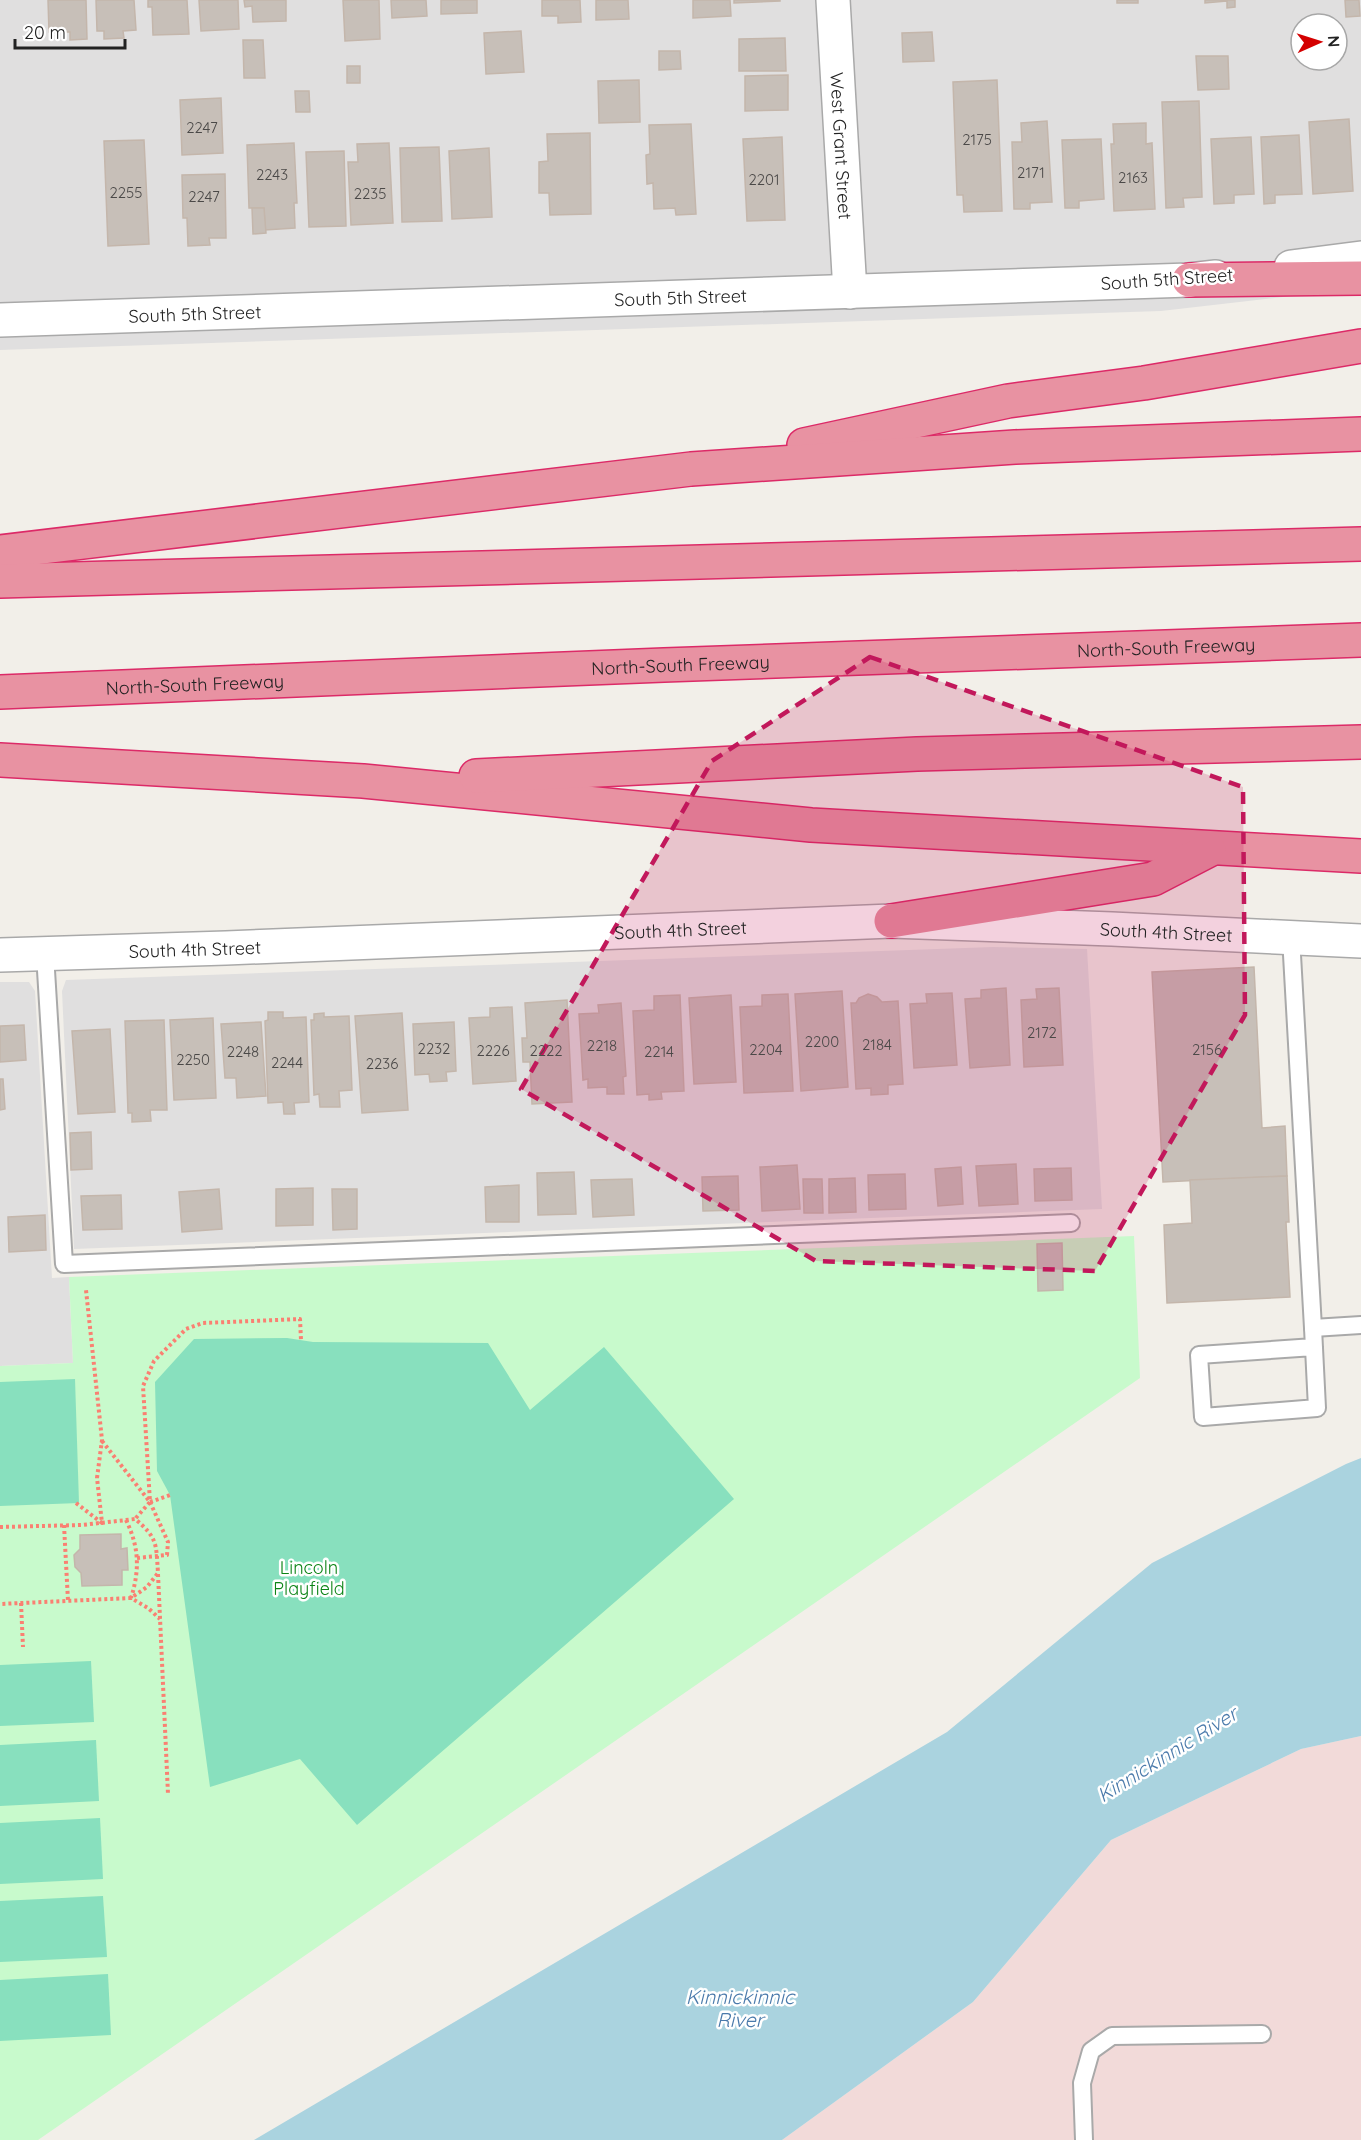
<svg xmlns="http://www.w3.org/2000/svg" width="1361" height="2140" viewBox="0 0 1361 2140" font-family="Quicksand,sans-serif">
<rect width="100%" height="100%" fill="#f2efe9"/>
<g fill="#e0dfdf" fill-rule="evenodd">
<path d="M0 0H1361V288L1161 311 0 350ZM1301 24H1337V60H1301Z"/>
<path d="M993 947 1087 949 1102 1209 74 1249 62 991 66 980Z"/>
<path d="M0 982H29L35 991 52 1278 69 1277 73 1363 0 1366Z"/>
</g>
<path fill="#f2dad9" d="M1361 1736V2140H782L973 2002 1111 1840 1301 1749Z"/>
<path fill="#c8facc" d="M1134 1236 1140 1378 38 2140H0V1366L73 1363 69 1277Z"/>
<g fill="#88e0be">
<path d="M287 1338 313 1342 488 1343 530 1410 604 1347 734 1499 357 1825 300 1759 210 1787 170 1495 157 1471 155 1382 194 1339Z"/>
<path d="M75 1379 79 1503 0 1506V1382Z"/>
<path d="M91 1661 94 1722 0 1726V1665Z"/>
<path d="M96 1740 99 1801 0 1806V1745Z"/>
<path d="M100 1818 103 1879 0 1884V1823Z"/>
<path d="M103 1896 107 1957 0 1962V1901Z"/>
<path d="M108 1974 111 2035 0 2041V1980Z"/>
</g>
<path fill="#aad3df" d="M1361 1458V1736L1301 1749 1111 1840 973 2002 782 2140H254L947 1732 1152 1563 1346 1464Z"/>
<g fill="#c7bfb8" stroke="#c4b6ab" stroke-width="1.5">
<path d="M48 0H86L87 39 70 40V32H49Z"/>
<path d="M96 0H134L136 30 123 31 124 38 104 39V31H97Z"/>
<path d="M148 0H187L189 34 153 35 152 7H148Z"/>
<path d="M199 0H238L239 29 201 31Z"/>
<path d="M244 0H286V21L253 22 252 6 245 7Z"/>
<path d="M343 0H379L380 39 345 41Z"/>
<path d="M391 0H426L427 16 392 18Z"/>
<path d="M441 0H477V13L441 14Z"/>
<path d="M542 0H580L581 22 558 23V16H542Z"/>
<path d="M596 0H628L629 19 596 20Z"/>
<path d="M693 0H730L731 16 693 18Z"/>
<path d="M734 0H780V1L734 3Z"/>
<rect x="1117" y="0" width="21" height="3"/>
<path d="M1205 0H1235V7L1227 8V1L1205 3Z"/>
<path d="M1345 0H1359L1360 16 1346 17Z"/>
<path d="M521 31 524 72 486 74 484 33Z"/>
<path d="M932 32 934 61 903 62 902 33Z"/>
<path d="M785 38 786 71H739V39Z"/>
<path d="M243 40H263L265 78H244Z"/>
<path d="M659 51H680L681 69 659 70Z"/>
<path d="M1196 56H1228L1229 89 1198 90Z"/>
<rect x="347" y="66" width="13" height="17"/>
<path d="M788 75V110L745 111V76Z"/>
<path d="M639 80 640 122 599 123 598 81Z"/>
<path d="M997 80 1002 211 964 212 963 195H957L953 82Z"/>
<path d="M295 91H309L310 112H296Z"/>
<path d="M221 98 223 153 182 155 180 100Z"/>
<path d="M1199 101 1202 197 1183 198 1184 207 1166 208 1162 102Z"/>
<path d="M1349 119 1353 191 1313 194 1309 122Z"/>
<path d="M1047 121 1052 202 1030 203V209H1014L1012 142H1022L1021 123Z"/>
<path d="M1146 123V144L1152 143 1155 209 1114 211 1111 144H1114L1113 124Z"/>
<path d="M691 124 696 214 676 215 675 208 654 209 653 183 647 184 646 155 650 154 649 125Z"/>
<path d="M590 133 591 214 550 215 549 193H539V162L548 161 547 134Z"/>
<path d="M1299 135 1302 194 1275 195V203L1264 204 1261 137Z"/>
<path d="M782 137 785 220 747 221 743 139Z"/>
<path d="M1251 137 1254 194 1234 195V203L1214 204 1211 139Z"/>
<path d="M1101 139 1104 199 1079 201V208H1065L1062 140Z"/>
<path d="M144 140 149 244 108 246 104 141Z"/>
<path d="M294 143 297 203H294L295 228 265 230 264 208H249L247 145Z"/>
<path d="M389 143 393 223 351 225 348 162H358L357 144Z"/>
<path d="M439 147 442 221 402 222 400 148Z"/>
<path d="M489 148 492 217 452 219 449 151Z"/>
<path d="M344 151 346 226 309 227 306 152Z"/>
<path d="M225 174 226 238H209L210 245 188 246 187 218H183L182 175Z"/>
<path d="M252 208H264L266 233 253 234Z"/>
<path d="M1254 967 1262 1128 1285 1126 1287 1176 1163 1182 1152 972Z"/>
<path d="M1006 988 1010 1065 970 1068 965 999 981 998V990Z"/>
<path d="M1059 988 1063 1065 1024 1067 1021 1000 1037 999 1036 989Z"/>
<path d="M842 991 848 1087 801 1091 795 994Z"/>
<path d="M952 993 957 1065 914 1068 910 1004 927 1003 926 994Z"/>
<path d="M788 994 793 1091 744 1093 740 1007 762 1006V995Z"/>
<path d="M868 994 877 997 882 1002 898 1001 903 1084 888 1085V1094L871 1095V1088L856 1089 851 1003H856L859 998Z"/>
<path d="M680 995 684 1091 661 1092 662 1099 649 1100V1094L637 1095 633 1011 654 1010V996Z"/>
<path d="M731 995 736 1082 694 1084 689 998Z"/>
<path d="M567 1000 572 1102 532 1104 530 1062H523L522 1038H527L525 1003Z"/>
<path d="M621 1003 626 1076 623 1077 624 1094H607V1087L588 1088V1079L583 1080 579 1014 599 1013 598 1005Z"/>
<path d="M512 1007 516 1081 473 1084 469 1018 490 1017V1008Z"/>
<path d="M268 1012H283V1018L306 1017 309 1102 294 1103 295 1114H284L283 1102 268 1103 265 1021 268 1020Z"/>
<path d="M324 1013V1017L349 1016 352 1090 339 1091 340 1107H320L319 1094 314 1095 311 1020H314V1014Z"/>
<path d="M402 1013 408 1110 362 1113 355 1016Z"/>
<path d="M213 1018 216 1098 174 1100 170 1020Z"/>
<path d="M164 1020 167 1110H150L151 1121 132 1122V1113H128L125 1021Z"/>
<path d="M261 1022 266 1096 237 1098 236 1078H225L221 1024Z"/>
<path d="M454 1022 456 1071 446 1072 447 1081 430 1082 429 1074 415 1075 413 1024Z"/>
<path d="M24 1025 26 1060 0 1062V1026Z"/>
<path d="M110 1029 115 1112 78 1114 72 1031Z"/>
<path d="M0 1079H3L5 1109 0 1110Z"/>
<path d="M91 1132 92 1169 71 1170 70 1133Z"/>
<path d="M1016 1164 1018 1204 979 1206 976 1166Z"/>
<path d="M797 1165 800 1209 762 1211 760 1167Z"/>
<path d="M961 1167 963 1204 938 1206 935 1169Z"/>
<path d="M1071 1168 1072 1200 1035 1201 1034 1169Z"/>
<path d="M574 1172 576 1214 538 1215 537 1173Z"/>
<path d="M905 1174 906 1209 869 1210 868 1175Z"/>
<path d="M738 1176 739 1210 703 1211 702 1177Z"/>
<path d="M1287 1176 1289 1222H1286L1290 1297 1167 1303 1164 1225 1192 1223 1190 1180Z"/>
<path d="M855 1178 856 1212 829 1213V1179Z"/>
<path d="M632 1179 634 1215 593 1217 591 1180Z"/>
<path d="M803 1179H822L823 1213H804Z"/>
<path d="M519 1185V1222H486L485 1187Z"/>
<path d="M313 1188V1225L276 1226V1189Z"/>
<path d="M219 1189 222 1229 182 1232 179 1192Z"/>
<path d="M332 1189H357V1229L333 1230Z"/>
<path d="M121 1195 122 1229 83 1230 81 1196Z"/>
<path d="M45 1215 46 1250 9 1252 8 1217Z"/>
<path d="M1062 1243 1063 1290 1038 1291 1037 1244Z"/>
<path d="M121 1534V1549L127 1548 128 1570H122V1585L82 1586 81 1573 75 1567 74 1555 80 1549V1535Z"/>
</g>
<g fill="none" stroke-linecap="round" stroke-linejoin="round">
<g stroke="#a9a9a9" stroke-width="20">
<g id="service">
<path d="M1291 937 1313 1328 1317 1408 1203 1417 1199 1355 1314 1347"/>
<path d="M45 954 64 1264 1071 1223"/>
<path d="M1313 1328 1361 1325"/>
<path d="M1084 2140 1082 2083 1091 2051 1112 2036 1262 2034"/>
</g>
</g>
<g stroke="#a9a9a9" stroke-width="36">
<g id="minor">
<path id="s1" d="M833 0 850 292"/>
</g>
</g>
<g stroke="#a9a9a9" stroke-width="36">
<g id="tertiary">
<path d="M1291 267 1361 258"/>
<path id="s2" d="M0 320 1189 280 1216 277"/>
<path id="s3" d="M0 955 226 948 891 921 1112 929 1361 941"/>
</g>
</g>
<g stroke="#dc2a67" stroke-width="36">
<g id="motorway">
<path d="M1189 280 1361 278"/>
<path d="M804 445 1008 401 1144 383 1361 346"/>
<path d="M0 552 691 469 1015 447 1361 434"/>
<path d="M0 581 1361 544"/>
<path id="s4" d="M0 692 664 665 1361 640"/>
<path d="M0 760 363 781 811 825 1361 856"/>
<path d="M476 776 917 754 1361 742"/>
<path d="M891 921 1153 879 1209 850"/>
</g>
</g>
<g stroke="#fa8072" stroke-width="4" stroke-dasharray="3 3" stroke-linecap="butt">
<path d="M102 1441 150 1502 135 1519"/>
<path d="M150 1502 170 1495"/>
<path d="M76 1503 102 1523 97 1478 102 1440 86 1290"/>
<path d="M126 1520C139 1547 140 1569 131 1598L148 1608 160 1619"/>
<path d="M64 1525 68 1601"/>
<path d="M0 1527 82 1525 135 1519C158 1538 156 1544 158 1573L147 1587 131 1598 0 1604"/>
<path d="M137 1558 167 1555 168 1542 150 1502 143 1386 154 1361 186 1329 203 1323 300 1319 301 1340"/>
<path d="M158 1574 168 1794"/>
<path d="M21 1603 23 1647"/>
</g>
<use href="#service" stroke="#fff" stroke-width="16"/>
<use href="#minor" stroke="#fff" stroke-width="33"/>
<use href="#tertiary" stroke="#fff" stroke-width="33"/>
<use href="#motorway" stroke="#e892a2" stroke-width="33"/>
</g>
<path fill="#c2185b" fill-opacity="0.2" stroke="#c2185b" stroke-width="4.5" stroke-dasharray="12 8" stroke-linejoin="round" d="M870 657 1243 787 1245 1015 1095 1271 816 1261 521 1089 712 761Z"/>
<g text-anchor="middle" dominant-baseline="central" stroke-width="5" stroke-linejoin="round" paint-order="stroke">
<g font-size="15" fill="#4b4948">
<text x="202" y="127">2247</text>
<text x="977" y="139">2175</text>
<text x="1031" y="172">2171</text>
<text x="272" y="174">2243</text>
<text x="1133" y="177">2163</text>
<text x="764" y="179">2201</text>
<text x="126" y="192">2255</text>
<text x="370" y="193">2235</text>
<text x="204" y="196">2247</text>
<text x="1042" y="1032">2172</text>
<text x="822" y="1041">2200</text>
<text x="877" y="1044">2184</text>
<text x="602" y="1045">2218</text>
<text x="434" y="1048">2232</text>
<text x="766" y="1049">2204</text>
<text x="1207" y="1049">2156</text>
<text x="493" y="1050">2226</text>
<text x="546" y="1050">2222</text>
<text x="243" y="1051">2248</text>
<text x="659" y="1051">2214</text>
<text x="193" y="1059">2250</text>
<text x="287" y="1062">2244</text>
<text x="382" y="1063">2236</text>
</g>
<g font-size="18" fill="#222" stroke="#fff">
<text stroke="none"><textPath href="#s1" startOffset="146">West Grant Street</textPath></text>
<text transform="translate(1167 279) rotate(-4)">South 5th Street</text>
<text stroke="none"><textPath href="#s2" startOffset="681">South 5th Street</textPath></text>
<text stroke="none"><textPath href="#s2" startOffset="195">South 5th Street</textPath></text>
<text stroke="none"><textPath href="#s4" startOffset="1167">North-South Freeway</textPath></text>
<text stroke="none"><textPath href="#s4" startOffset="681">North-South Freeway</textPath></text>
<text stroke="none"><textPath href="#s4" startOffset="195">North-South Freeway</textPath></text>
<text stroke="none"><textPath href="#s3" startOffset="681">South 4th Street</textPath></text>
<text stroke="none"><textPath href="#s3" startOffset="1167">South 4th Street</textPath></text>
<text stroke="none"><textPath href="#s3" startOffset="195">South 4th Street</textPath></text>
</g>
<g font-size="18" fill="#0c8416" stroke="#fff">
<text x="309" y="1567">Lincoln<tspan x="309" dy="21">Playfield</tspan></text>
</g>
<g font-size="20" font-style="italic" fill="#4a7aab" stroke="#fff">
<text transform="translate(1167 1754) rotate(-32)">Kinnickinnic River</text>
<text x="740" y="1996">Kinnickinnic<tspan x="740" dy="23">River</tspan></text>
</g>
</g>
<g transform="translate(1319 42) rotate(87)"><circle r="28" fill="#ffffff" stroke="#a7a7a7" stroke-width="1.5"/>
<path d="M0-4.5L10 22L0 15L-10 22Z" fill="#d40000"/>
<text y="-9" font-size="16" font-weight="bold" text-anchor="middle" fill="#222222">N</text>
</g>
<path d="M15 39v9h110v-9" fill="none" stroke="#222222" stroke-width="3"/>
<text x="24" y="39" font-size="18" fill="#222222" stroke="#ffffff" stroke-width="4.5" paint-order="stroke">20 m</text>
</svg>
